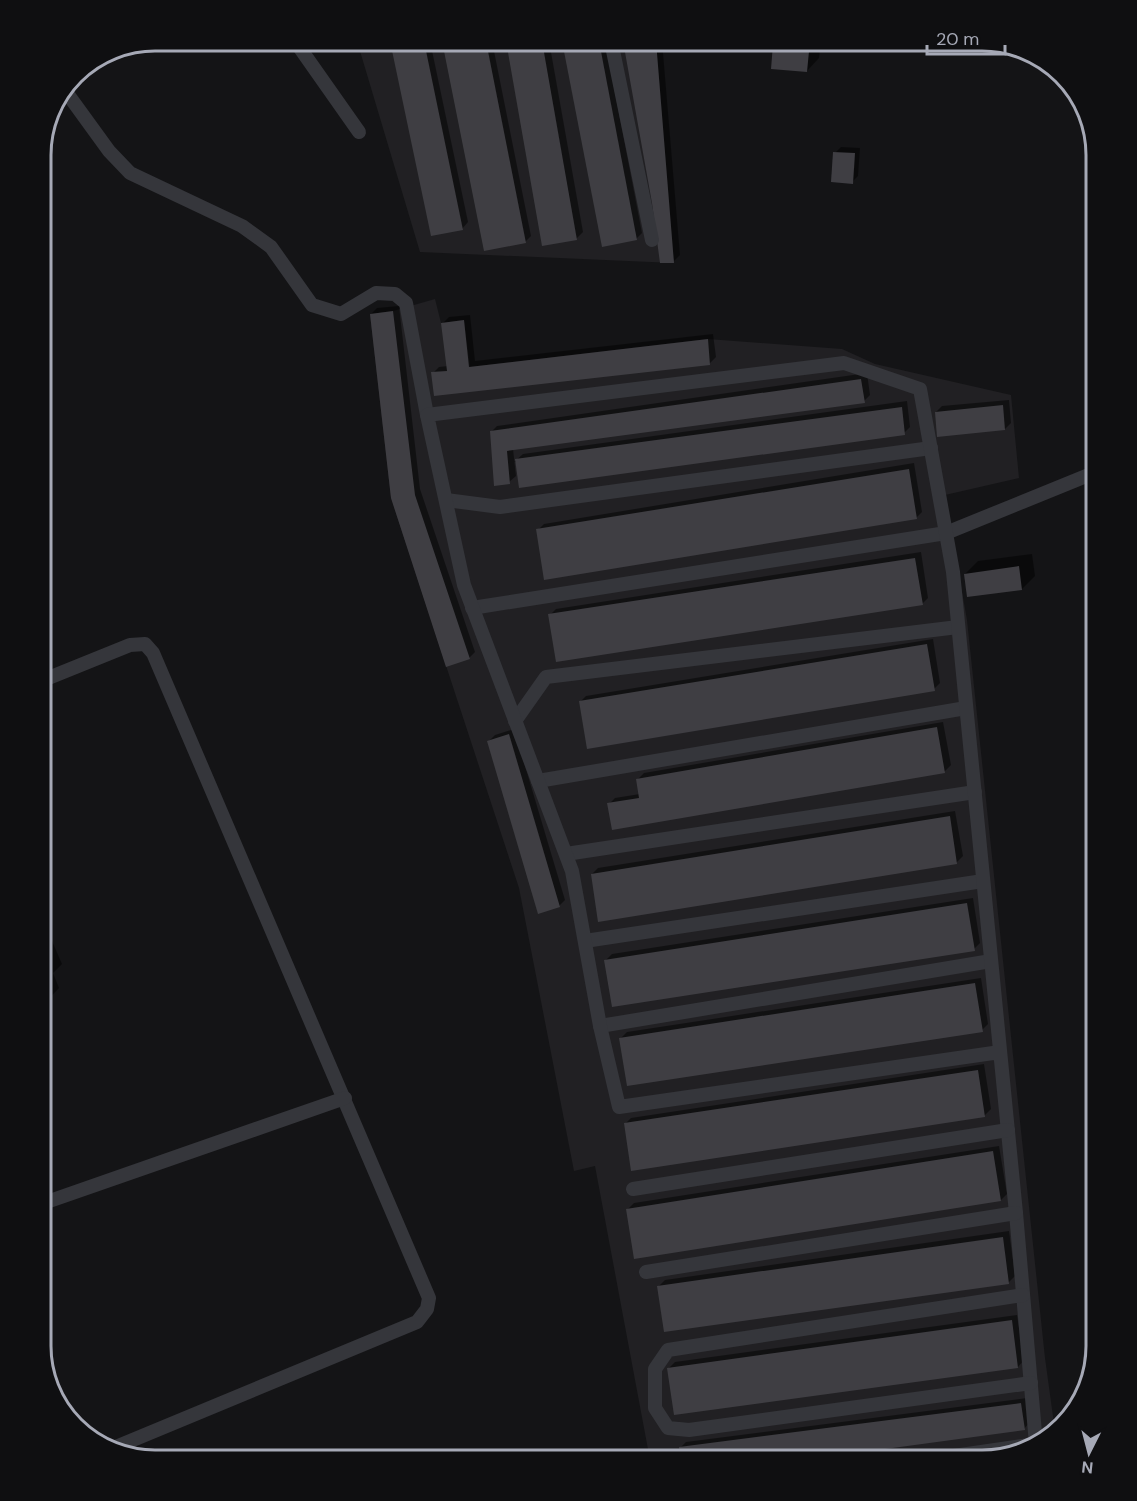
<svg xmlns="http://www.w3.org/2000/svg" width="1137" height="1501" viewBox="0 0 1137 1501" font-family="'DM Sans',sans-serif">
<rect width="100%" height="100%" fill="#141416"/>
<g fill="#212023">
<path d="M357 41H656L674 263 420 252Z"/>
<path d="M435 299 441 323 464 320 470 367 708 339 842 349 875 364 1011 395 1019 478 945 495 967 620 1045 1358 1055 1431 1046 1441 983 1460H650L595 1166 574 1171 519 888 391 498 370 314 393 311Z"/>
</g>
<g fill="#0007">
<path d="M392 41H430L468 222 462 229 432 234Z"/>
<path d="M444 41H492L531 236 525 242 485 250Z"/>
<path d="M507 41H549L583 232 577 238 543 244Z"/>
<path d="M564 41H605L642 233 636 239 603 245Z"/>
<path d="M625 41H662L680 255 674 261 653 203Z"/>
<path d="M778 41H821L819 58 807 71 774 45Z"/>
<path d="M841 147 860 148 858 176 852 182 835 153Z"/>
<path d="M399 306 420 489 475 652 469 658 447 665 371 314 377 308Z"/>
<path d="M470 315 475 361 713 334 716 357 710 363 433 373 439 367 448 366 443 323 449 317Z"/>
<path d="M867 373 870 395 864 401 513 449 516 476 509 482 491 432 497 426Z"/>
<path d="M1009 400 1011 423 1005 429 936 412 942 406Z"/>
<path d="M907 401 910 427 904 433 514 462 523 454Z"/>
<path d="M914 463 922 512 916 518 538 530 544 524Z"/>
<path d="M1096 484V526H1095L1090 490Z"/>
<path d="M921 552 928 598 922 604 550 615 556 609Z"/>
<path d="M1032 554 1035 576 1022 589 965 574 978 561Z"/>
<path d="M933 639 940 683 934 689 580 702 586 696Z"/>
<path d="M943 722 951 765 945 771 613 828 609 804 615 798 640 794 638 779 644 773Z"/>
<path d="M514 729 565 900 559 906 489 741 495 735Z"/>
<path d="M955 811 963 856 957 862 592 874 598 868Z"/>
<path d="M973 898 980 943 974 949 606 960 612 954Z"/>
<path d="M52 941 62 964 53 973 59 988 41 1007V946Z"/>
<path d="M981 978 988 1024 982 1030 621 1038 627 1032Z"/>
<path d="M984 1064 991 1109 985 1115 625 1124 631 1118Z"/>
<path d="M999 1146 1007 1194 1001 1200 628 1209 634 1203Z"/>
<path d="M1009 1231 1015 1276 1009 1282 659 1286 665 1280Z"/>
<path d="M1017 1315 1024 1360 1018 1367 669 1368 675 1362Z"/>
<path d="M1027 1398 1030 1422 1024 1429 793 1460H682L680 1448 686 1442Z"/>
</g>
<g fill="#3f3e43">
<path d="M390 41H424L463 230 431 236Z"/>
<path d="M442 41H486L526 243 484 251Z"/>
<path d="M506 41H542L577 240 542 246Z"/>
<path d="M562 41H599L637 240 602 247Z"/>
<path d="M623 41H656L674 263H660L652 203Z"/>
<path d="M788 41H810L807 72 771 69 773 44 788 45Z"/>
<path d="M833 152 855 153 853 184 831 182Z"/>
<path d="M393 311 415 495 470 659 446 667 391 498 370 314Z"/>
<path d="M464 320 469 367 708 339 710 365 434 396 431 372 447 371 441 323Z"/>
<path d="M861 379 865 403 507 451 510 484 494 486 490 431Z"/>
<path d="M1003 405 1005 430 937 437 935 412Z"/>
<path d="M902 407 905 435 519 488 515 459Z"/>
<path d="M909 469 917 519 544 580 536 529Z"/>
<path d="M1096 489V527H1094L1089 490Z"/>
<path d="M915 558 923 605 556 662 548 614Z"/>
<path d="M1019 566 1022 590 967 597 964 574Z"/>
<path d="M927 644 935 691 587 749 579 701Z"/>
<path d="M937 727 945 773 612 830 607 803 639 798 636 779Z"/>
<path d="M509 734 560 907 538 914 487 741Z"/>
<path d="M950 816 957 864 598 922 591 874Z"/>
<path d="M967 903 975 951 612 1007 604 960Z"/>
<path d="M975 983 983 1032 627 1086 619 1038Z"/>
<path d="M978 1070 985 1117 631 1171 624 1123Z"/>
<path d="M993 1151 1001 1201 634 1259 626 1209Z"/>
<path d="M1003 1237 1009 1284 664 1332 657 1286Z"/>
<path d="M1012 1320 1018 1368 674 1415 667 1368Z"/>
<path d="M1021 1403 1025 1430 804 1460H681L679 1447Z"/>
</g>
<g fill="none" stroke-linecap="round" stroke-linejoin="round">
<g stroke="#35363b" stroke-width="14">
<path d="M295 41 359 132"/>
<path d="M611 41 652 240"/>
<path d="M64 89 109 151 130 173 242 226 271 247 312 305 341 314 376 293 395 294 406 303 427 415"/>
<path d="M446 500 500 507 931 448"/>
<path d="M472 608 946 533 1096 472"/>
<path d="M41 681 130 645 145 644 153 653 429 1298 427 1309 417 1322 111 1449"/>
<path d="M515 721 546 677 958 627"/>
<path d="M538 781 966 708"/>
<path d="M566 854 975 792"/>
<path d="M585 941 983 881"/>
<path d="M600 1026 991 961"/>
<path d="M1000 1052 619 1107 600 1026 572 871 464 585 427 415 844 363 920 389 953 572 1016 1213 1036 1444"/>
<path d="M633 1189 1008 1130"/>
<path d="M41 1204 345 1098"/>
<path d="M646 1272 1016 1213"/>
<path d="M1023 1295 668 1350 655 1369V1408L668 1428 689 1430 1031 1383"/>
<path d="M1091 1368 1090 1358 1096 1338"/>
<path d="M926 1460 1036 1444"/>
</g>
</g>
<path d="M0 0H1137V1501H0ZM155 51H982A104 104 0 0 1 1086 155V1346A104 104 0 0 1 982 1450H155A104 104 0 0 1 51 1346V155A104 104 0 0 1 155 51Z" fill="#0f0f11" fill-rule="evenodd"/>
<path fill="none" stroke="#a6a9b6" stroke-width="3" d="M155 51H982A104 104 0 0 1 1086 155V1346A104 104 0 0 1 982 1450H155A104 104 0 0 1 51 1346V155A104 104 0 0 1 155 51Z"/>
<g transform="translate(1089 1453) rotate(186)" stroke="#0f0f11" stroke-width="4.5" paint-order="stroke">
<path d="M0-4.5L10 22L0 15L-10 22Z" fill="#a6a9b6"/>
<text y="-9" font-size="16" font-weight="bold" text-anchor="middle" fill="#a6a9b6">N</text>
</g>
<path d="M927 45v9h78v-9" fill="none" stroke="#a6a9b6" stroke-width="3"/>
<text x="936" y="45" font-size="18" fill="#a6a9b6" stroke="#0f0f11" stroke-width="4.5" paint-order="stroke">20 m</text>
</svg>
